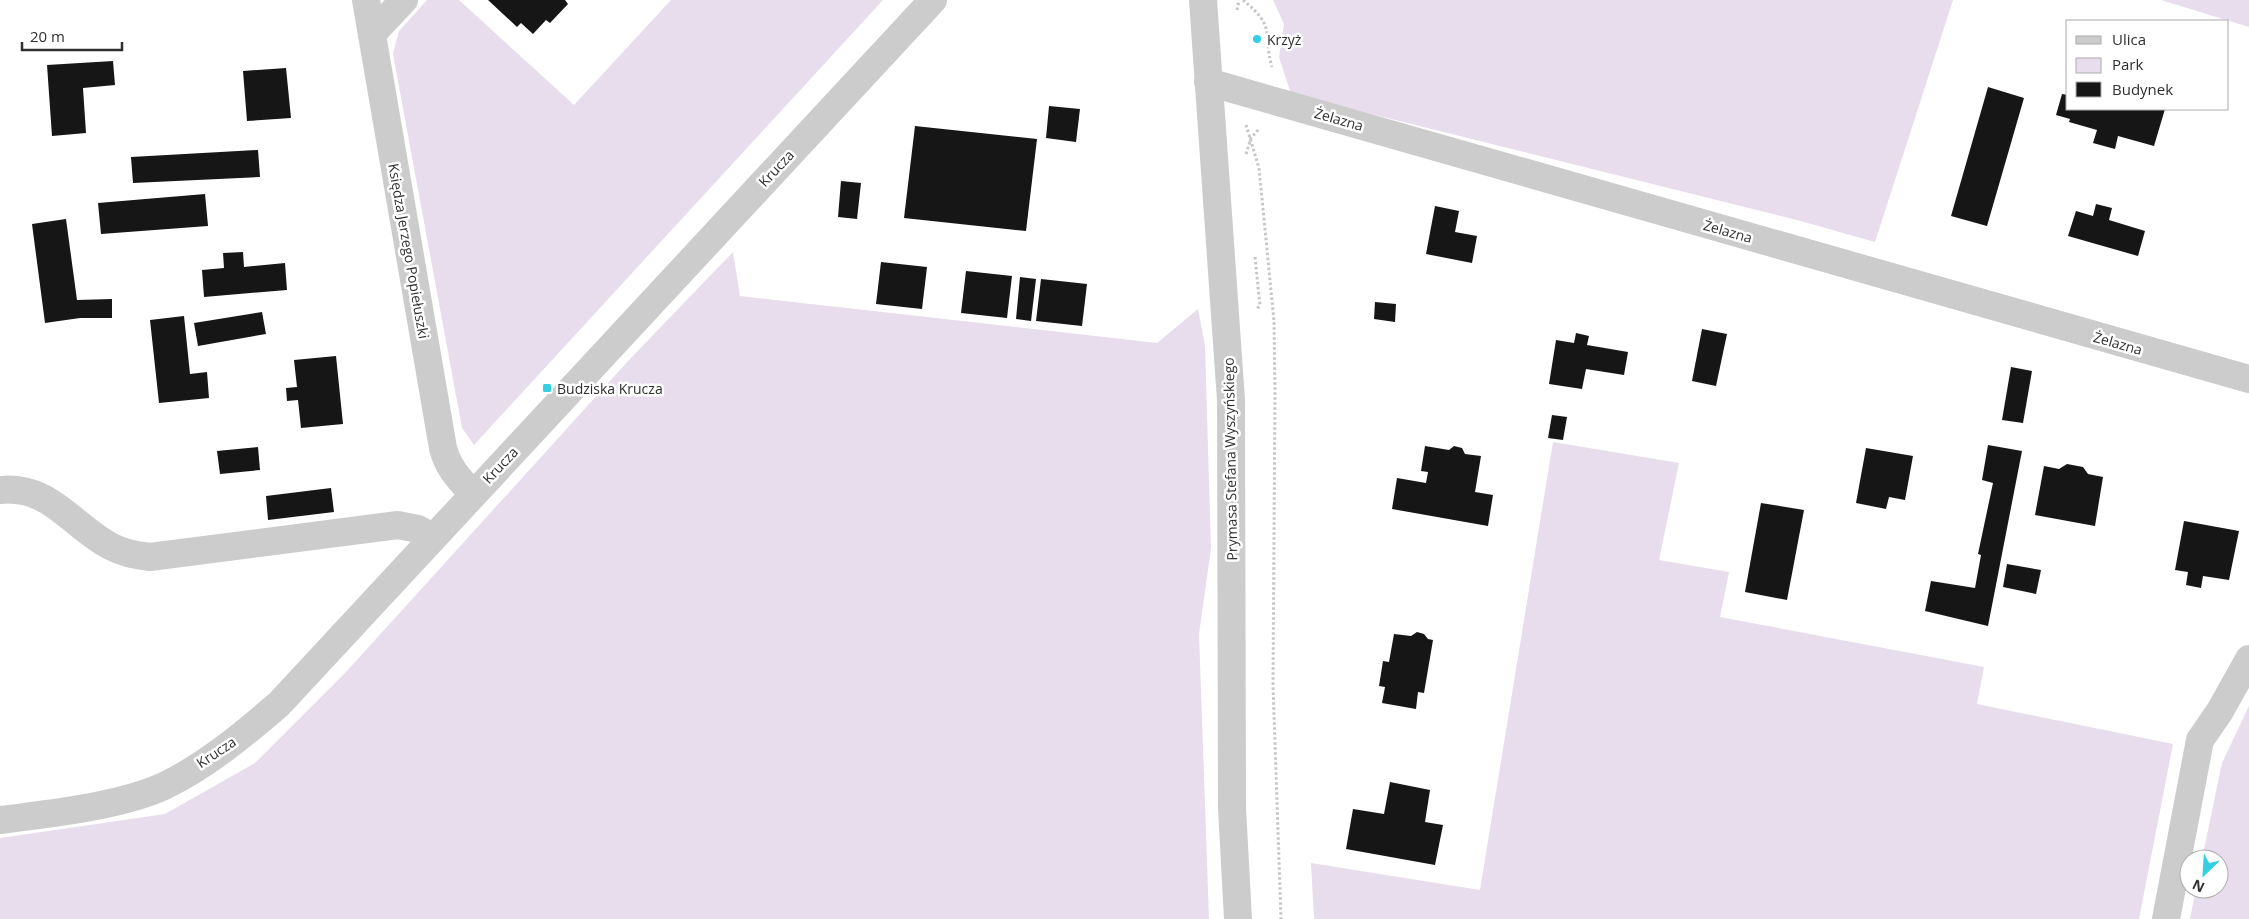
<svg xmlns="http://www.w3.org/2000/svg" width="2249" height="919" viewBox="0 0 2249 919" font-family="'Open Sans',sans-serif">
<rect width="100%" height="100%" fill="#fff"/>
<g fill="#e7ddec">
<path d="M427 0H459L574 105 671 0H883L474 445 462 428 393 54 399 31Z"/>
<path d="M1273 0H1953L1875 242 1797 220 1291 94 1279 57 1284 24Z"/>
<path d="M2161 0H2249V27Z"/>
<path d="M733 252 740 296 1157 343 1198 309 1205 346 1211 548 1199 634 1209 919H0V838L165 814 255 763 346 672 629 360Z"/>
<path d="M1553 442 1679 463 1659 560 1729 572 1720 617 1984 667 1977 704 2173 744 2139 919H1314L1311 863 1480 890Z"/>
<path d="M2249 706V919H2190L2196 889H2219V859H2202L2222 763Z"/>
</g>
<g fill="#161616">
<path d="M488 0H565L568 4 550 23 546 20 533 34 521 23 517 27Z"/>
<path d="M113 61 115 85 83 88 86 133 52 136 47 65Z"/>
<path d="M286 68 291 118 247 121 243 71Z"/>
<path d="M1988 87 2024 98 1987 226 1951 216Z"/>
<path d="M2062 94 2068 95V109H2165L2154 146 2118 136 2115 149 2093 143 2097 130 2069 122 2070 119 2056 115Z"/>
<path d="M1049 106 1080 109 1076 142 1046 138Z"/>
<path d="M915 126 1037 139 1026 231 904 218Z"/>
<path d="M258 150 260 177 133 183 131 157Z"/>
<path d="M841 181 861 183 857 219 838 217Z"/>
<path d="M205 194 208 226 101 234 98 203Z"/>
<path d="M2096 204 2112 208 2109 220 2145 231 2138 256 2068 236 2076 211 2093 216Z"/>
<path d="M1435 206 1459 211 1455 232 1477 236 1472 263 1426 254Z"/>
<path d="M66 219 77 300 112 299V318H80L45 323 32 224Z"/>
<path d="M243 252 244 267 285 263 287 290 204 297 202 270 224 268 223 253Z"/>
<path d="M881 262 927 267 922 309 876 304Z"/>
<path d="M966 271 1012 276 1007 318 961 313Z"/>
<path d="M1020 277 1036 279 1031 321 1016 319Z"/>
<path d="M1041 279 1087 284 1082 326 1036 321Z"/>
<path d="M1375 302 1396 304 1395 322 1374 319Z"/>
<path d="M262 312 266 334 198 346 194 323Z"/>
<path d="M184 316 190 374 207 372 209 398 159 403 150 320Z"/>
<path d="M1702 329 1727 334 1716 386 1692 381Z"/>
<path d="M1576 333 1589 336 1587 345 1628 352 1624 375 1586 369 1582 389 1549 384 1556 340 1574 343Z"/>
<path d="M336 356 343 424 301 428 298 400 287 401 286 388 297 387 294 360Z"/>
<path d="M2011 367 2032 371 2023 423 2002 420Z"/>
<path d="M1552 415 1567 417 1563 440 1548 438Z"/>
<path d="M1988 445 2022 451 1988 626 1925 611 1931 581 1975 588 1981 555 1978 554 1993 483 1982 480Z"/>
<path d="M1425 446 1449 450 1454 446 1462 448 1465 454 1481 456 1475 492 1493 495 1488 526 1392 509 1397 478 1426 483 1428 472 1421 471Z"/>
<path d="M258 447 260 470 220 474 217 451Z"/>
<path d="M1866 448 1913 456 1905 500 1889 497 1886 509 1856 503Z"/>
<path d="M2067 464 2083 467 2088 474 2103 477 2095 526 2035 515 2044 466 2059 469Z"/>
<path d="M331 488 334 512 268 520 266 496Z"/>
<path d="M1761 503 1804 510 1787 600 1745 592Z"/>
<path d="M2184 521 2239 531 2229 580 2203 576 2201 588 2186 585 2188 572 2175 570Z"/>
<path d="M2007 564 2041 570 2036 594 2003 587Z"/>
<path d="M1417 632 1424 634 1428 639 1433 640 1424 693 1418 692 1416 709 1382 703 1385 687 1379 686 1383 661 1389 662 1394 634 1411 636Z"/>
<path d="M1390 782 1430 790 1425 822 1443 825 1435 865 1346 849 1353 809 1384 814Z"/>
</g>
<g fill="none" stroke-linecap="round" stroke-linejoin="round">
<g stroke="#c6c6c6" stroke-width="3" stroke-dasharray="2.5 2.5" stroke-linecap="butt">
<path d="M1243 0C1277 28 1262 31 1272 67"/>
<path d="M1237 10 1239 0"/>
<path d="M1246 125 1259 168 1274 321 1275 391 1273 684 1281 919"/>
<path d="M1246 154 1251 138 1259 129"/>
<path d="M1255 257 1260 305 1257 309"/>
</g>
<g stroke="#ccc" stroke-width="28">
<path d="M366 0 443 448C448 468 459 479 473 494"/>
<path d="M372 34 404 0"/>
<path d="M1208 82 2249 379"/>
<path d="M0 490C50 485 71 525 110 546 123 553 135 555 150 557L398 525 418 529 433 537"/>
<path d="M2166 919 2200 740 2220 711 2249 659"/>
</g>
<g stroke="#ccc" stroke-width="28">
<path d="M1203 0 1231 400 1232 808 1238 919"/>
<path d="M0 820C48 814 121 806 164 786 206 766 244 734 279 704L933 0"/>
</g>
</g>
<g fill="#35cfe3" stroke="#fff" stroke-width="2">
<circle cx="1257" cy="39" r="5"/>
<rect x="542" y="383" width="10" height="10" rx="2.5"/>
</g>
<g text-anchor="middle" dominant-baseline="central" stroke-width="5" stroke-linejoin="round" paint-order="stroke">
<g font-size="14" fill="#2f2f2f" stroke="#fff" text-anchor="start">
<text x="1267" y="39">Krzyż</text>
<text x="557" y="388">Budziska Krucza</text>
</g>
<g font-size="14" fill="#2f2f2f" stroke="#fff">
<text transform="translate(1339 119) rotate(16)">Żelazna</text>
<text transform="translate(776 168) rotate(-47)">Krucza</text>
<text transform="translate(1728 231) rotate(16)">Żelazna</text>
<text transform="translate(409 251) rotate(80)">Księdza Jerzego Popiełuszki</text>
<text transform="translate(2118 343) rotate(16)">Żelazna</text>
<text transform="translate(1230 459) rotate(-91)">Prymasa Stefana Wyszyńskiego</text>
<text transform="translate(500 465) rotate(-47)">Krucza</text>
<text transform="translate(216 752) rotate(-34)">Krucza</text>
</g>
</g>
<rect x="2066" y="20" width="162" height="90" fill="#ffffff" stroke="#acacac"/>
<rect x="2076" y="36" width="25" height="8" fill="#cccccc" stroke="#acacac"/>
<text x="2112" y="45" font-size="15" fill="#2f2f2f">Ulica</text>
<rect x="2076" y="58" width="25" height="15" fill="#e7ddec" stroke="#acacac"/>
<text x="2112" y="70" font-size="15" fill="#2f2f2f">Park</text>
<rect x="2076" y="82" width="25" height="15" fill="#161616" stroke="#acacac"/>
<text x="2112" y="95" font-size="15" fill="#2f2f2f">Budynek</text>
<g transform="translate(2204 874) rotate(205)"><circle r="24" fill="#ffffff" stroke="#acacac"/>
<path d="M0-4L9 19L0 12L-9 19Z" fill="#35cfe3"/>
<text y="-8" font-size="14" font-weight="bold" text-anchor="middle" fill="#2f2f2f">N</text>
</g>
<path d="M22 42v8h100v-8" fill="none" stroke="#2f2f2f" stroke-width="2.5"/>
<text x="30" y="42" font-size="15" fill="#2f2f2f" stroke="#ffffff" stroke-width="4" paint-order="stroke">20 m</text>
</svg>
